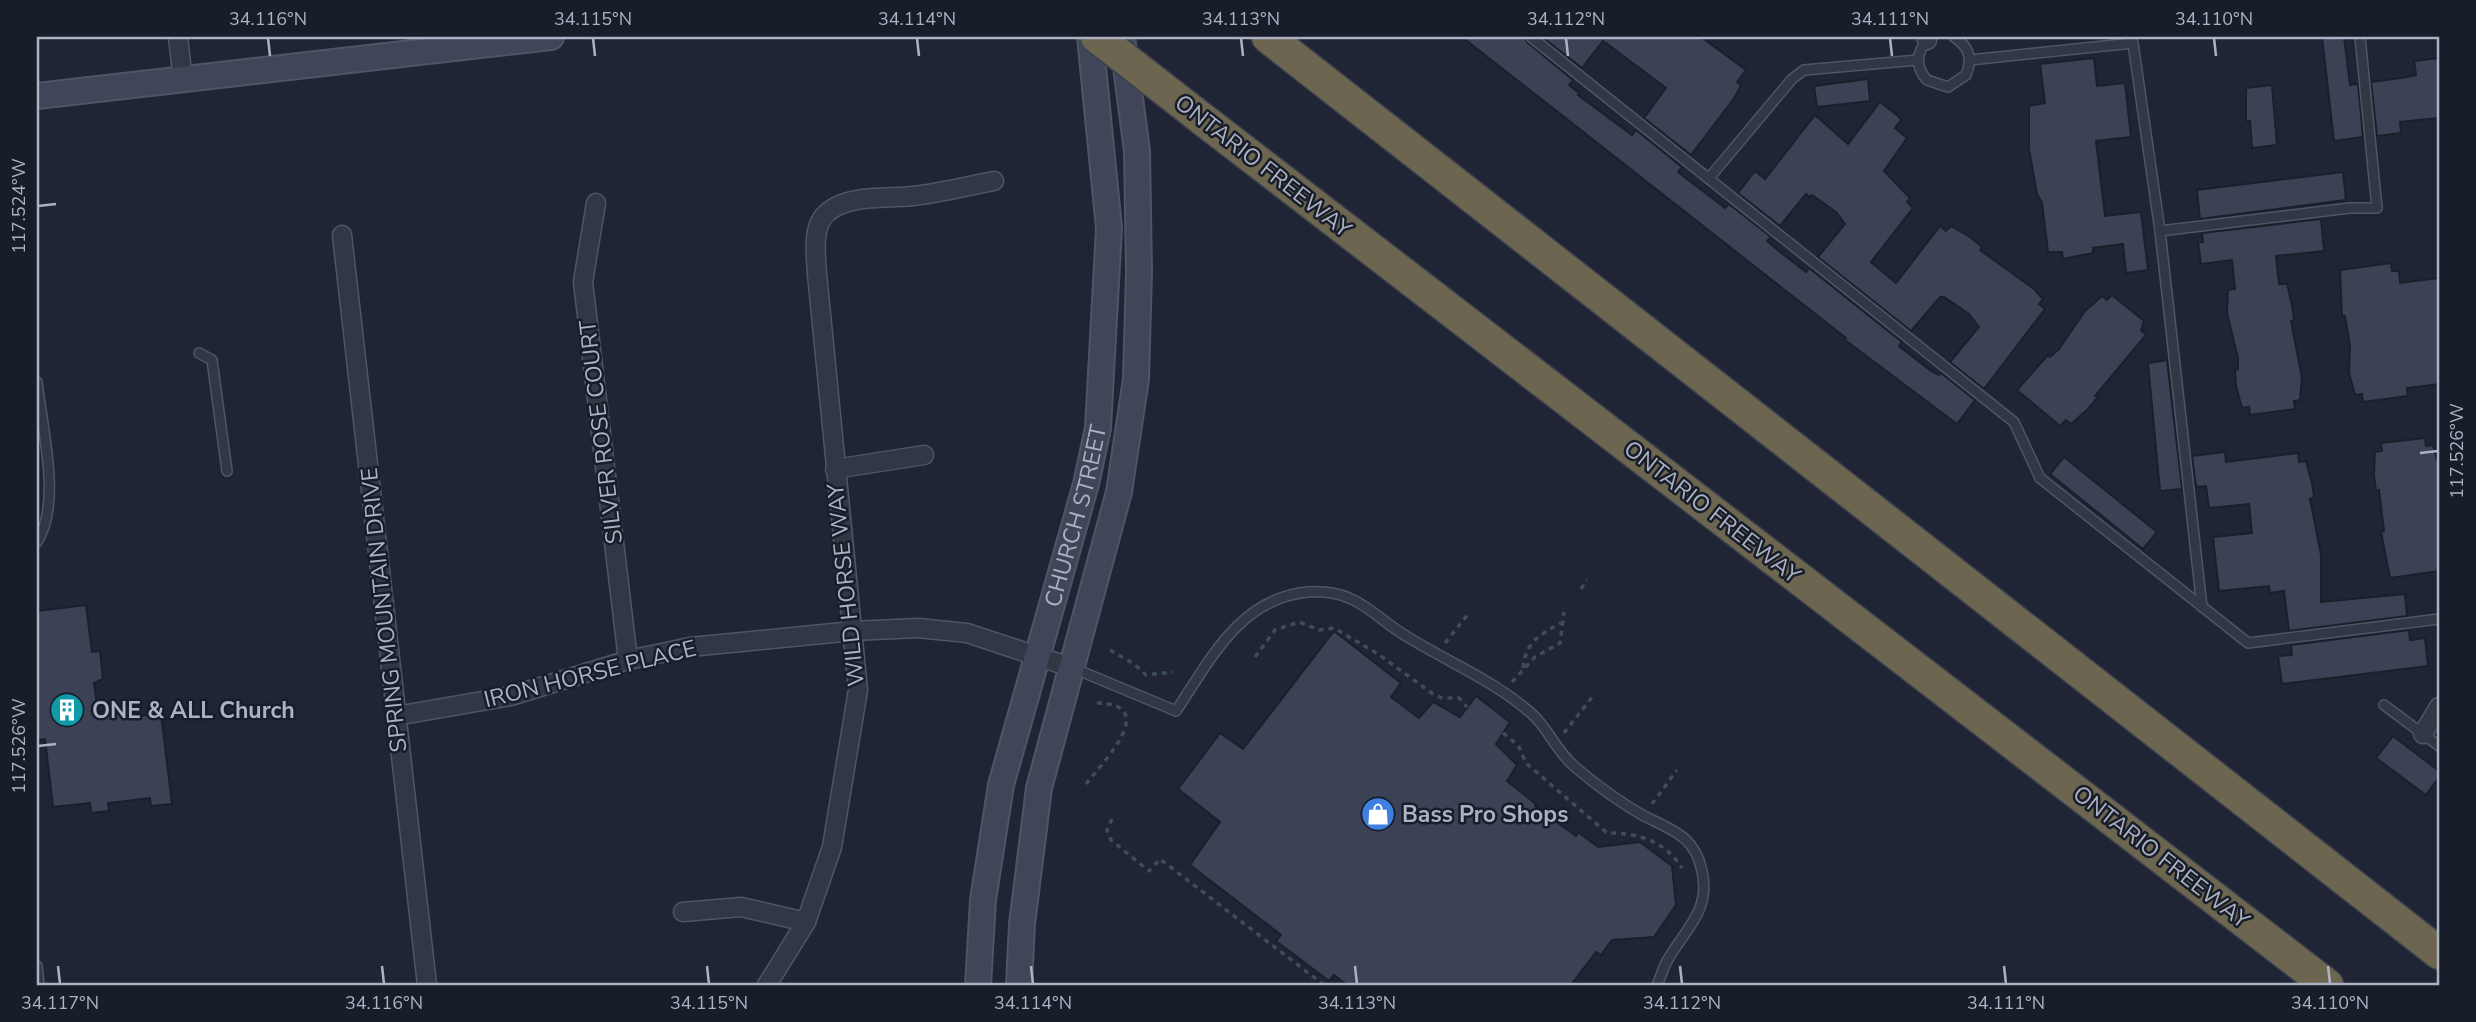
<svg xmlns="http://www.w3.org/2000/svg" width="2476" height="1022" viewBox="0 0 2476 1022" font-family="'Nunito Sans',sans-serif">
<rect width="100%" height="100%" fill="#1f2535"/>
<g fill="#3b4256" stroke="#1a1f2c" stroke-width="2">
<path d="M1462 37H1524L1527 42 1573 80 1569 85 1579 93 1578 95 1632 135 1636 130 1682 167 1678 172 1725 208 1729 204 1771 237 1767 241 1779 251 1806 272 1809 268 1902 342 1899 346 1931 371 1939 375 1941 373 1975 400 1957 424 1845 340 1846 338Z"/>
<path d="M1542 37H1701L1746 70 1737 82 1741 85 1735 97 1691 155 1644 118 1666 88 1603 41 1582 68Z"/>
<path d="M2322 37H2344L2350 85 2358 84 2363 137 2334 141Z"/>
<path d="M2094 58 2097 86 2125 83 2131 137 2096 141 2105 216 2141 212 2148 270 2126 273 2123 244 2093 248V253L2063 259 2062 252H2048L2042 203 2037 194 2029 149V106L2045 103 2040 64Z"/>
<path d="M2439 58V118L2400 122 2401 133 2377 136 2371 82 2408 77 2416 75 2414 61Z"/>
<path d="M1868 79 1870 101 1817 107 1814 86Z"/>
<path d="M2272 85 2277 145 2252 148 2250 121H2246V88Z"/>
<path d="M1880 102 1898 116 1901 120 1895 128 1907 138 1884 171 1910 198 1907 202 1913 208 1871 262 1896 283 1940 226 1946 231 1951 226 1970 237 1982 247 1980 250 2034 289 2043 299 2039 304 2045 309 1984 389 1950 362 1979 327 1969 314 1944 297H1940L1911 331 1818 257 1845 224 1836 212 1812 195 1810 197 1806 194 1780 226 1738 193 1755 171 1765 179 1815 115 1848 144Z"/>
<path d="M2343 172 2346 200 2200 219 2197 190Z"/>
<path d="M2321 219 2324 251 2276 256 2279 284H2287L2292 305 2294 320 2291 321 2302 378 2300 400 2294 401 2295 409 2250 415 2249 407 2242 408 2236 386 2235 370 2238 369V358L2227 313 2228 290 2235 289 2232 260 2201 264 2198 242H2203L2202 233Z"/>
<path d="M2391 263 2392 271H2399L2400 283 2439 278V384L2407 388 2408 396 2363 402 2362 394 2355 395 2349 373 2350 345 2345 316H2342L2340 270Z"/>
<path d="M2112 295 2144 321 2141 330 2146 335 2095 396 2098 397 2088 409 2071 424 2066 420 2060 426 2017 390 2048 355 2050 357 2059 349 2085 311 2102 296 2107 300Z"/>
<path d="M2167 360 2182 489 2160 491 2148 363Z"/>
<path d="M2425 438 2426 446 2433 445 2439 467V571L2390 578 2381 532 2384 531 2379 490 2376 491 2374 475 2375 452 2382 451 2381 443Z"/>
<path d="M2225 452 2226 462 2298 453 2299 462 2306 461 2312 483 2314 497 2310 499 2321 555V602L2405 594 2407 616 2289 631 2284 591 2270 593 2269 586 2219 591 2213 537 2252 533 2249 504 2209 508 2206 486 2196 487 2192 456Z"/>
<path d="M2064 457 2157 532 2143 549 2050 474Z"/>
<path d="M86 605 92 652 100 651 103 679 94 683 98 712 138 707 139 716 161 713 172 804 151 806 150 798 108 803 109 811 91 813 90 803 53 807 45 739 37 740V611Z"/>
<path d="M2409 630 2410 640 2425 638 2428 666 2282 684 2278 656 2292 655 2291 645Z"/>
<path d="M1334 631 1401 683 1391 697 1419 718 1433 702 1460 717 1476 696 1510 722 1496 744 1517 765 1507 781 1536 804 1535 806 1576 836 1578 832 1598 847 1640 842 1672 866 1676 905 1654 937 1612 940 1601 955 1596 952 1571 985H1347L1334 975 1329 981 1276 941 1281 935 1190 865 1220 822 1178 789 1220 733 1243 749Z"/>
<path d="M2393 736 2439 771V777L2426 795 2376 758Z"/>
</g>
<g fill="none" stroke-linecap="round" stroke-linejoin="round">
<g stroke="#505464" stroke-width="12">
<g id="service">
<path d="M1531 37 2014 422 2040 478 2248 643 2439 619"/>
<path d="M1928 40C1916 52 1915 67 1927 80L1948 87 1966 75C1973 59 1969 46 1954 37"/>
<path d="M1970 60 2133 43 2160 231 2202 607"/>
<path d="M1710 177 1792 79 1804 70 1918 60"/>
<path d="M2160 231 2350 208H2377L2360 37"/>
<path d="M199 353 212 360 227 471"/>
<path d="M37 382C42 428 62 503 37 542"/>
<path d="M1073 668 1176 711C1210 660 1240 598 1308 592 1322 591 1336 592 1349 598 1369 606 1387 625 1406 636 1448 662 1495 681 1532 714 1548 728 1556 751 1575 767 1595 784 1621 803 1644 816 1672 830 1695 836 1702 871 1711 911 1685 929 1667 961 1663 968 1661 977 1657 985"/>
<path d="M2384 705 2439 746"/>
<path d="M37 966 39 985"/>
</g>
</g>
<g stroke="#505464" stroke-width="21">
<g id="minor">
<path d="M178 37 183 80"/>
<path d="M1926 37 1927 40"/>
<path d="M596 203 583 282 628 660"/>
<path d="M342 235 427 985"/>
<path d="M835 469 924 455"/>
<path d="M396 716 511 696 628 660 690 647 853 631 918 628 967 633 1073 668"/>
<path d="M2423 734 2439 707"/>
<path d="M683 912 741 907 806 922"/>
<path d="M767 985 806 922 832 847 858 690 817 274C816 256 811 225 828 212 850 194 887 199 913 196 940 193 967 186 994 181"/>
</g>
</g>
<g stroke="#505464" stroke-width="28">
<g id="secondary">
<path d="M37 96 551 37"/>
<path id="s1" d="M978 985 983 900 1001 785 1086 484 1098 428 1109 228 1090 37"/>
<path d="M1019 985 1022 924 1039 788 1119 492 1136 379 1139 272 1137 151 1122 37"/>
</g>
</g>
<g stroke="#3a3f4d" stroke-width="35">
<g id="motorway">
<path d="M1268 37 2439 953"/>
<path d="M1201 118 2327 985"/>
</g>
</g>
<g stroke="#3e4e54" stroke-width="3.5" stroke-dasharray="5 5" stroke-linecap="butt">
<path d="M1581 589 1587 580"/>
<path d="M1445 643 1469 613"/>
<path d="M1110 650 1134 664 1146 675 1173 672"/>
<path d="M1255 657 1275 630 1299 622 1319 630 1334 628 1378 654 1433 694 1442 698H1459L1467 707"/>
<path d="M1523 668C1526 642 1539 635 1561 623"/>
<path d="M1512 682 1535 657 1560 643 1564 612"/>
<path d="M1503 733 1518 745 1526 763 1607 833C1638 833 1664 840 1682 868"/>
<path d="M1564 733 1593 696"/>
<path d="M1086 784C1103 762 1161 704 1097 703"/>
<path d="M1652 804 1677 770"/>
<path d="M1112 819 1107 830 1111 840 1149 871 1160 859 1324 985"/>
</g>
<use href="#service" stroke="#323746" stroke-width="9"/>
<use href="#minor" stroke="#323746" stroke-width="18"/>
<use href="#secondary" stroke="#404559" stroke-width="24"/>
<use href="#motorway" stroke="#6c654f" stroke-width="32"/>
<g stroke="#3a3f4d" stroke-width="35" stroke-linecap="butt">
<path id="motorway-bridge" d="M1097 37 1201 118"/>
</g>
<use href="#motorway-bridge" stroke="#6c654f" stroke-width="32"/>
</g>
<path fill="none" stroke="#acb1c3" stroke-width="2.5" d="M268 38 270 56M593 38 595 56M917 38 919 56M1241 38 1243 56M1566 38 1568 56M1890 38 1892 56M2214 38 2216 56M38 206 56 204M2420 453 2438 451M38 746 56 744M58 966 60 984M382 966 384 984M707 966 709 984M1031 966 1033 984M1355 966 1357 984M1680 966 1682 984M2004 966 2006 984M2328 966 2330 984"/>
<defs>
<g id="building-disc" transform="scale(1.75)"><circle r="9.5" fill="#0f9aa8" stroke="#181d2a"/><path d="M-4-6H4V6H1V3H-1V6H-4ZM-2.5-4.3h1.7v1.8h-1.7ZM.8-4.3h1.7v1.8H.8ZM-2.5-1h1.7V.8h-1.7ZM.8-1h1.7V.8H.8Z" fill="#fff"/></g>
<g id="shop-disc" transform="scale(1.75)"><circle r="9.5" fill="#3f7fe0" stroke="#181d2a"/><path d="M-5-2.5h2.3a2.7 3.5 0 0 1 5.4 0H5L5.5 6h-11ZM-1.5-2.5h3a1.5 2.3 0 0 0-3 0Z" fill="#fff"/></g>
</defs>
<g fill-rule="evenodd">
<use href="#building-disc" x="67" y="710"/>
<use href="#shop-disc" x="1378" y="814"/>
</g>
<g text-anchor="middle" dominant-baseline="central" stroke-width="5" stroke-linejoin="round" paint-order="stroke">
<g font-size="23" fill="#acb1c3" stroke="#181d2a">
<text transform="translate(1263 166) rotate(38)">ONTARIO FREEWAY</text>
<text transform="translate(601 432) rotate(-97)">SILVER ROSE COURT</text>
<text transform="translate(1712 512) rotate(38)">ONTARIO FREEWAY</text>
<text stroke="none"><textPath href="#s1" startOffset="481">CHURCH STREET</textPath></text>
<text transform="translate(846 585) rotate(-96)">WILD HORSE WAY</text>
<text transform="translate(384 610) rotate(-96)">SPRING MOUNTAIN DRIVE</text>
<text transform="translate(590 674) rotate(-14)">IRON HORSE PLACE</text>
<text transform="translate(2161 857) rotate(38)">ONTARIO FREEWAY</text>
</g>
<g font-size="23" font-weight="bold" fill="#acb1c3" stroke="#181d2a" text-anchor="start">
<text x="92" y="710">ONE &amp; ALL Church</text>
<text x="1402" y="814">Bass Pro Shops</text>
</g>
</g>
<rect width="2476" height="1022" fill="none" stroke="#181d2a" stroke-width="77"/>
<rect x="38" y="38" width="2400" height="946" fill="none" stroke="#acb1c3" stroke-width="2.5"/>
<g font-size="18" text-anchor="middle" fill="#acb1c3">
<text x="268" y="25">34.116°N</text>
<text x="593" y="25">34.115°N</text>
<text x="917" y="25">34.114°N</text>
<text x="1241" y="25">34.113°N</text>
<text x="1566" y="25">34.112°N</text>
<text x="1890" y="25">34.111°N</text>
<text x="2214" y="25">34.110°N</text>
<text transform="translate(19 206) rotate(-90)" y="6">117.524°W</text>
<text transform="translate(2457 451) rotate(-90)" y="6">117.526°W</text>
<text transform="translate(19 746) rotate(-90)" y="6">117.526°W</text>
<text x="60" y="1009">34.117°N</text>
<text x="384" y="1009">34.116°N</text>
<text x="709" y="1009">34.115°N</text>
<text x="1033" y="1009">34.114°N</text>
<text x="1357" y="1009">34.113°N</text>
<text x="1682" y="1009">34.112°N</text>
<text x="2006" y="1009">34.111°N</text>
<text x="2330" y="1009">34.110°N</text>
</g>
</svg>
